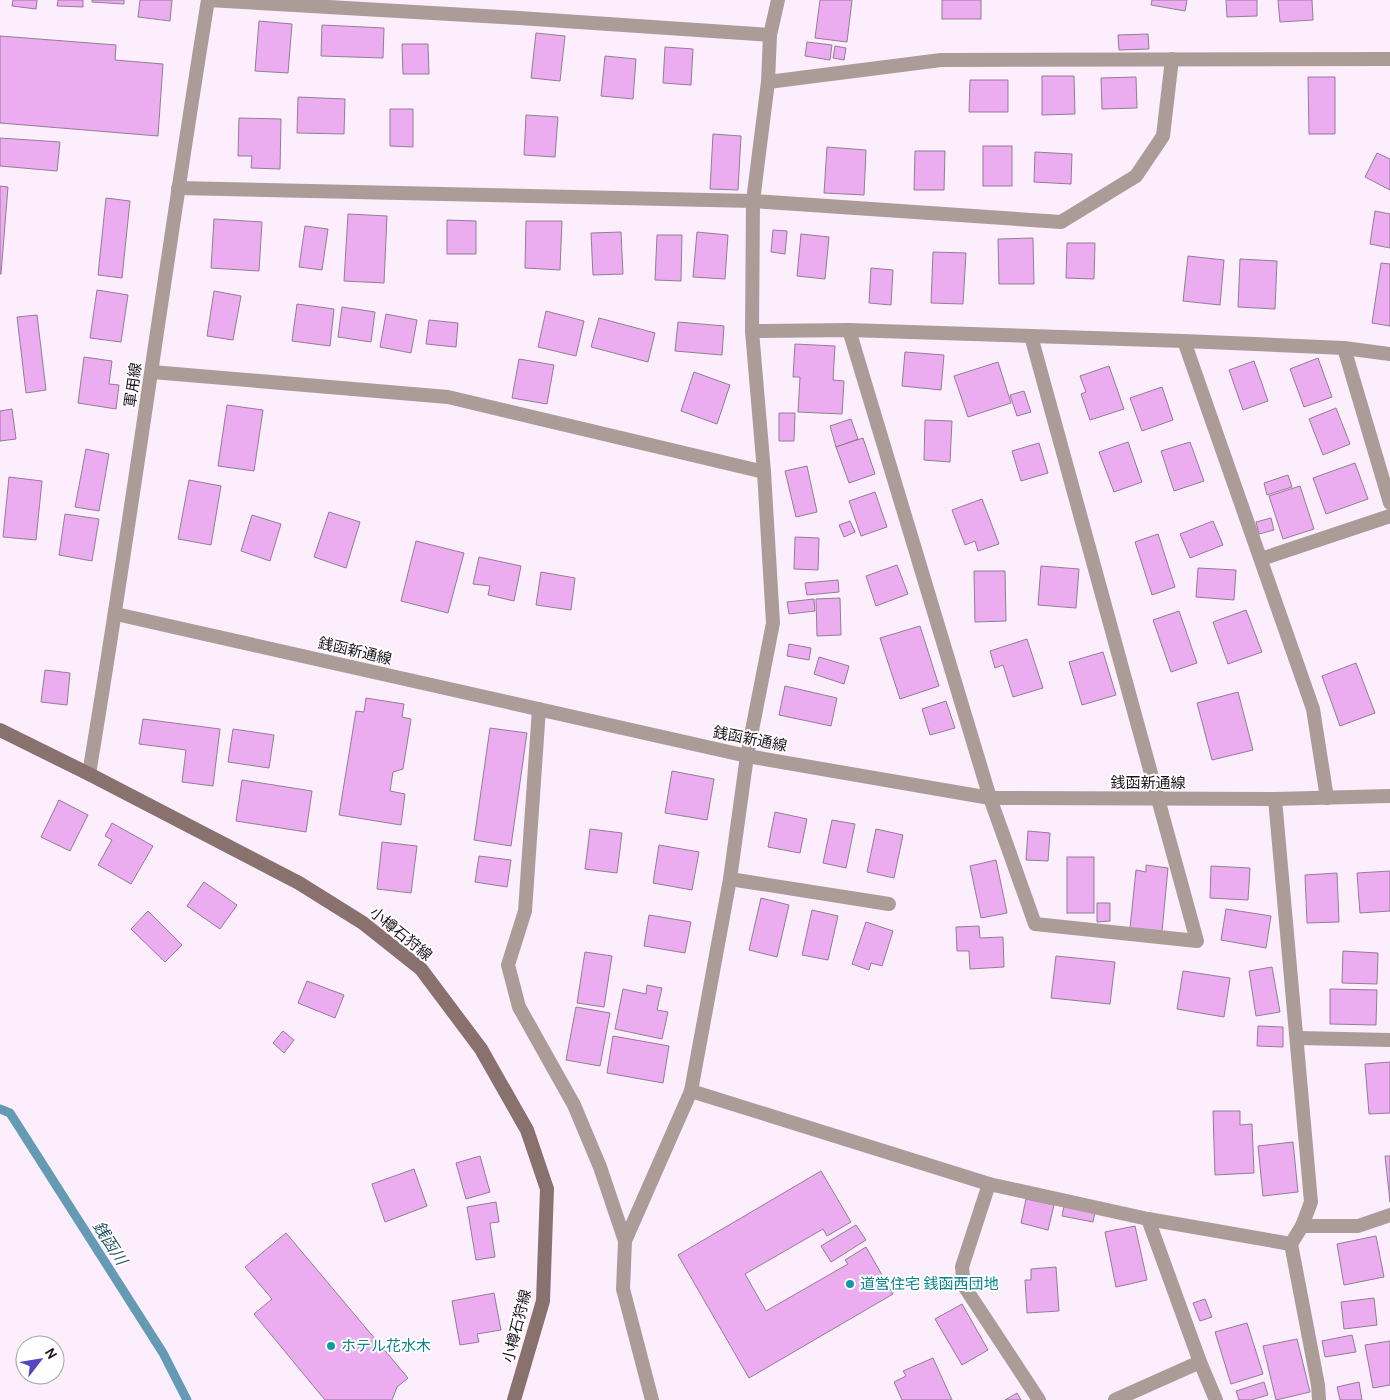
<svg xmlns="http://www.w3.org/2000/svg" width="1390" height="1400" viewBox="0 0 1390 1400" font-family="Cabin,'Noto Sans JP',sans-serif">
<rect width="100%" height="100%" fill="#fdeefe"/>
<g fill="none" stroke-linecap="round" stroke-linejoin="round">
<path stroke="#649ab4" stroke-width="9" d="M0 1109 10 1113 163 1353 187 1400"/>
</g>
<g fill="#ebacf0" stroke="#937d95">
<path d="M13 0H37L36 9 12 6Z"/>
<path d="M58 0H83V7L57 6Z"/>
<path d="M92 0H124V4L92 2Z"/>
<path d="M140 0H172L170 21 138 17Z"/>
<path d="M820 0H852L847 42 815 38Z"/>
<rect x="942" y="0" width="39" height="19"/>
<path d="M1152 0H1187L1185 11 1151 5Z"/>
<path d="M1226 0H1257V16L1227 17Z"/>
<path d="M1278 0H1312L1313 20 1280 22Z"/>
<path d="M259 21 292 24 288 73 255 71Z"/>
<path d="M322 25 384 28 383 58 321 56Z"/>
<path d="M536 33 565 36 560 81 531 78Z"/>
<path d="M1148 34 1149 49 1119 50 1118 35Z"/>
<path d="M0 36 116 45 115 60 163 64 158 136 0 123Z"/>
<path d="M807 42 832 45 830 60 805 56Z"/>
<path d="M402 44H428L429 74H403Z"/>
<path d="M835 46 846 48 844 60 833 58Z"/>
<path d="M665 47 693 49 691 85 663 83Z"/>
<path d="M605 56 636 59 633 99 601 96Z"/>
<path d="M1042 76H1074L1075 114 1042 115Z"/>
<path d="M1136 77 1137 108 1102 109 1101 78Z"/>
<path d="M1308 77H1335V134H1309Z"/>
<path d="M970 80H1008V112H969Z"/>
<path d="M298 97 345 99 344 134 297 133Z"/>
<path d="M390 109H413V147L390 146Z"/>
<path d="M526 115 558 117 555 157 524 155Z"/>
<path d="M239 118 281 119 280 169 251 168 252 156H238Z"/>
<path d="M713 134 741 136 738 190 710 189Z"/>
<path d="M0 138 60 142 57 171 0 166Z"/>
<rect x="983" y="146" width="29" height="40"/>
<path d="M827 147 866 150 864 195 824 193Z"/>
<path d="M915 151H945L944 190H914Z"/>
<path d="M1035 152 1072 154 1071 184 1034 182Z"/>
<path d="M1377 153 1390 159V190L1365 177Z"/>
<path d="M0 186 8 187 1 274H0Z"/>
<path d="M106 198 130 201 122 278 98 275Z"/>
<path d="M1375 211 1390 214V248L1370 244Z"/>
<path d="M348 214 387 216 384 283 344 281Z"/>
<path d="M214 219 262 222 259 271 211 268Z"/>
<path d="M447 220 476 221V254H447Z"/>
<path d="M526 221H562L560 270 525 268Z"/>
<path d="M305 226 328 229 322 270 299 267Z"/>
<path d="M773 230 787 231 785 254 771 252Z"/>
<path d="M621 232 623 274 593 275 591 233Z"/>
<path d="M697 232 728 235 725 279 693 277Z"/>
<path d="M801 234 829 237 825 279 797 276Z"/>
<path d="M657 235H682L681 281 655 280Z"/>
<path d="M1033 238 1034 284H999L998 239Z"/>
<path d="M1067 243H1095L1094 279 1066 278Z"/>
<path d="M933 252 966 253 963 304 931 303Z"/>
<path d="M1188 256 1224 260 1220 305 1183 301Z"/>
<path d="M1240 259 1277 261 1275 309 1238 307Z"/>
<path d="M1381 263 1390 264V326L1372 323Z"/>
<path d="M871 268 893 270 891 305 869 303Z"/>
<path d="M97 290 128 295 121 342 90 338Z"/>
<path d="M214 291 241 296 233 340 207 336Z"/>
<path d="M297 304 334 309 330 346 292 341Z"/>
<path d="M342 307 375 312 371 342 338 337Z"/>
<path d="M546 311 584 321 576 356 538 347Z"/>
<path d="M386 314 417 320 411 353 380 347Z"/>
<path d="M37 315 46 390 26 393 17 317Z"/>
<path d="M599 318 655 333 648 362 591 347Z"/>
<path d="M429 320 458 323 456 347 426 344Z"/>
<path d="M678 322 724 326 722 355 675 351Z"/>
<path d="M795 344 835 346 833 380 844 381 842 414 798 412 800 377H793Z"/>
<path d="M905 352 944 355 941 390 902 386Z"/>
<path d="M84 357 112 361 109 384 119 385 116 409 78 403Z"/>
<path d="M1318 358 1332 397 1304 407 1290 369Z"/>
<path d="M519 359 554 365 547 404 512 398Z"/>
<path d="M1254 361 1268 401 1243 410 1229 370Z"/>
<path d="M998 362 1011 403 968 417 954 376Z"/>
<path d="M1109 366 1124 409 1090 420 1081 394 1086 392 1080 376Z"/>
<path d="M694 372 730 385 717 424 681 411Z"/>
<path d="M1162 387 1173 420 1142 431 1130 398Z"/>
<path d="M1024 391 1031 412 1017 416 1010 395Z"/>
<path d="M227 405 263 410 254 471 218 466Z"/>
<path d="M1336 408 1350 444 1323 455 1309 419Z"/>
<path d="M12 409 16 439 0 441V411Z"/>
<path d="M779 413H795L794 441H779Z"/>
<path d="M851 419 858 439 836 447 830 426Z"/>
<path d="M925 420 952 421 950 462 924 460Z"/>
<path d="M863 438 875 474 849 483 836 447Z"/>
<path d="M1128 442 1142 482 1114 492 1099 452Z"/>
<path d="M1190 442 1204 481 1174 491 1161 451Z"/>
<path d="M1039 443 1048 473 1021 481 1012 451Z"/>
<path d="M86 449 109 454 99 511 75 507Z"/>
<path d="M1355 463 1368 499 1326 514 1313 478Z"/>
<path d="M807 466 817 512 796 517 785 471Z"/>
<path d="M1288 475 1292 487 1267 495 1264 483Z"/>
<path d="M9 477 42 481 36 540 3 537Z"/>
<path d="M189 480 221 486 211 545 178 539Z"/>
<path d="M1300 486 1314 529 1283 539 1269 496Z"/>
<path d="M875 492 887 527 861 536 849 501Z"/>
<path d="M982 499 999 544 978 551 975 541 965 545 952 510Z"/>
<path d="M329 512 360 522 346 568 314 557Z"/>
<path d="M65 514 99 519 92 561 59 555Z"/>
<path d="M252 515 281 524 270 561 241 551Z"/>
<path d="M1271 518 1274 530 1259 534 1256 522Z"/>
<path d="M850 521 855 532 844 537 839 525Z"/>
<path d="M1213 521 1223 545 1190 558 1180 534Z"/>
<path d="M1158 534 1175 587 1152 595 1135 542Z"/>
<path d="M795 537 819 538 818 570 794 569Z"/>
<path d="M416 541 464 553 448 613 401 601Z"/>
<path d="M479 557 521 566 514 601 488 595 490 586 473 584Z"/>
<path d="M897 565 908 594 876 606 866 576Z"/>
<path d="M1041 566 1079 569 1076 608 1038 605Z"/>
<path d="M1198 568 1236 570 1234 600 1196 597Z"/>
<path d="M974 571H1005L1006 621 975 622Z"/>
<path d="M541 572 575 578 571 610 536 605Z"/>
<path d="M838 580 839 592 807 595 805 583Z"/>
<path d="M840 598 841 635 817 636 816 599Z"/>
<path d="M814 599 815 611 789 614 787 602Z"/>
<path d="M1246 610 1262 652 1228 664 1213 622Z"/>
<path d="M1179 611 1197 663 1171 672 1153 620Z"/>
<path d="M920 626 939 686 900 699 880 638Z"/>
<path d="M1027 639 1043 688 1013 697 1003 665 995 668 990 651Z"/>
<path d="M789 644 811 648 809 660 787 656Z"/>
<path d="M1103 652 1116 695 1082 705 1069 662Z"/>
<path d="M819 657 849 666 844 684 814 674Z"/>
<path d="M1356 663 1375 713 1340 726 1322 676Z"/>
<path d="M45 670 70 673 67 705 41 702Z"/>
<path d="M785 686 837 698 831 726 779 715Z"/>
<path d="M1238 692 1253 750 1212 760 1197 703Z"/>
<path d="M366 698 404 704 402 717 411 719 403 769 393 772 390 791 405 794 401 825 339 815 356 711 364 712Z"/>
<path d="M946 701 955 728 930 735 922 709Z"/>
<path d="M143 719 220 729 213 786 182 782 186 750 139 744Z"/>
<path d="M490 728 527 733 511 846 474 840Z"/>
<path d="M233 729 274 735 269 768 228 762Z"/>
<path d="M672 771 714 779 707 820 665 813Z"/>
<path d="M242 780 312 791 306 832 236 821Z"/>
<path d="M59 800 88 815 70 851 41 837Z"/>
<path d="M775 812 807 819 800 853 768 847Z"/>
<path d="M832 820 855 824 846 868 823 863Z"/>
<path d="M112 823 153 846 131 884 98 865 112 840 105 836Z"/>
<path d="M590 829 622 833 617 873 585 869Z"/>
<path d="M876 829 903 835 894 878 867 872Z"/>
<path d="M1028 831 1050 833 1048 861 1026 860Z"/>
<path d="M382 842 417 846 411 893 377 889Z"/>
<path d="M659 845 699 852 692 890 653 883Z"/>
<path d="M479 856 511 860 507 887 475 882Z"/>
<rect x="1067" y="857" width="27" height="56"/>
<path d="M996 860 1007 913 981 918 970 866Z"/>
<path d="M1146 865 1168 868 1162 931 1130 928 1136 870 1146 872Z"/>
<path d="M1211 866 1250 868 1248 900 1210 898Z"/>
<path d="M1390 871V911L1360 913 1357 873Z"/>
<path d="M1337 873 1339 922 1307 923 1305 875Z"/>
<path d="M204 882 237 905 220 929 187 906Z"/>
<path d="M761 898 789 905 777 957 749 950Z"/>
<path d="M1097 903H1110V921L1097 922Z"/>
<path d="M1226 909 1271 916 1266 948 1221 940Z"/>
<path d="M812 910 838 916 828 960 802 955Z"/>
<path d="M148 911 182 945 165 962 131 929Z"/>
<path d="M649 915 691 922 685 953 644 946Z"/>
<path d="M866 922 893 931 882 966 871 963 869 970 852 964Z"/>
<path d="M979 926 980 938 1003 937 1004 967 970 969 969 951H957L956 927Z"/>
<path d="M1343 951 1378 953 1377 984 1342 983Z"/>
<path d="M585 952 612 956 604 1007 577 1003Z"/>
<path d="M1056 956 1115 962 1110 1004 1051 998Z"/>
<path d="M1272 967 1280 1012 1256 1016 1249 971Z"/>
<path d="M1183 971 1230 978 1224 1017 1177 1009Z"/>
<path d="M307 981 344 995 335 1018 298 1003Z"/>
<path d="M647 985 662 988 657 1010 668 1012 662 1039 615 1029 623 989 646 994Z"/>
<path d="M1330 989 1377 990 1376 1025 1330 1024Z"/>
<path d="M576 1007 610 1013 600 1066 566 1060Z"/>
<path d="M1258 1026 1283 1027V1047L1257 1046Z"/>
<path d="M283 1031 294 1040 284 1053 273 1043Z"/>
<path d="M613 1036 669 1046 663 1083 607 1073Z"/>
<path d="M1390 1062V1113L1369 1114 1365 1064Z"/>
<path d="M1213 1111H1240V1125L1252 1124 1254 1173 1215 1175Z"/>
<path d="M1293 1142 1298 1192 1263 1196 1258 1146Z"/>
<path d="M480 1156 490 1192 466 1199 456 1163Z"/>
<path d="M1385 1156H1390V1202Z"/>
<path d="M414 1169 427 1206 385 1222 372 1184Z"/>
<path d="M821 1171 851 1222 827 1236 823 1229 745 1274 766 1311 848 1264 845 1260 866 1247 893 1294 749 1378 678 1255Z"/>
<path d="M1026 1199 1054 1205 1048 1230 1021 1223Z"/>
<path d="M1065 1201 1096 1207 1093 1222 1062 1216Z"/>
<path d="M496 1202 499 1222 490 1223 495 1257 476 1260 467 1207Z"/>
<path d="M856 1225 866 1240 831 1262 821 1246Z"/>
<path d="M1135 1226 1147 1280 1116 1287 1105 1232Z"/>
<path d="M286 1233 408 1378 397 1387 392 1400H325L254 1314 272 1299 245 1267Z"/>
<path d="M1376 1236 1384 1277 1344 1285 1337 1244Z"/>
<path d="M1056 1267 1059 1311 1027 1313 1025 1280H1031V1269Z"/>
<path d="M494 1293 501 1330 477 1334 479 1342 460 1345 452 1301Z"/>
<path d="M1374 1298 1377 1325 1344 1329 1341 1302Z"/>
<path d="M1205 1299 1212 1317 1200 1321 1193 1303Z"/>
<path d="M962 1304 988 1350 962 1365 935 1319Z"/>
<path d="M1247 1323 1263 1374 1231 1384 1215 1332Z"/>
<path d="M1352 1335 1356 1352 1325 1357 1322 1341Z"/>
<path d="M1297 1339 1310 1392 1276 1400 1263 1346Z"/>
<path d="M1390 1341V1385L1373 1388 1365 1345Z"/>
<path d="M933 1358 952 1400H902L894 1382 906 1376 903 1371Z"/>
<path d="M1264 1382 1268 1395 1251 1400H1239L1236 1391Z"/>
<path d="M1359 1382 1362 1400H1340L1337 1387Z"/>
<path d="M1017 1393 1021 1400H1005Z"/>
</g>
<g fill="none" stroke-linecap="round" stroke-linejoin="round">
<g stroke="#ac9c98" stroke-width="14">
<path d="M208 0 519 18 770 35"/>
<path d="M768 82 941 60 1390 59"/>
<path d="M178 188 753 201 1061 222 1136 176 1163 136 1172 59"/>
<path d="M849 330 990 798 1035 924 1197 941 1031 336"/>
<path d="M752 331 849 330 1184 341 1344 348 1390 354"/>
<path d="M1184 341 1313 709 1327 798"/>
<path d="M1344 348 1390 503"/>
<path d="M152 372 448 397 764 472"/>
<path d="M1261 559 1390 516"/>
<path d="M116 614 747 756 990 798 1275 799 1390 796"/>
<path d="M539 709 525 911 508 965 519 1007 574 1105 600 1167 625 1241 623 1289 652 1400"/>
<path d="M730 879 889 904"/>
<path d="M1298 1038 1390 1040"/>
<path d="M691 1091 989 1184 1148 1219 1291 1244 1302 1226 1311 1202 1275 799"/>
<path d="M989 1184 962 1267 964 1286 1039 1400"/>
<path d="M1148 1219 1200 1362 1216 1400"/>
<path d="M1302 1226H1358L1390 1215"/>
<path d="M625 1241 691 1091 730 879 747 756 773 623 764 472 752 331 753 201 768 82 770 35 778 0"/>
<path d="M1291 1244 1318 1385 1319 1400"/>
<path d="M1115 1400 1200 1362"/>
</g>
<path stroke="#ac9c98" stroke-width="14" d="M89 774C132 516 166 258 208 0"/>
<path stroke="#89726d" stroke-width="14" d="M0 730 89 774 299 883 363 923 421 969 481 1049 527 1130 547 1189 543 1301 514 1400"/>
</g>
<g fill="#0f9aa8" stroke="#fff" stroke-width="2">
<circle cx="850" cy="1284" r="5"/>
<circle cx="331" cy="1346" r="5"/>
</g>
<g text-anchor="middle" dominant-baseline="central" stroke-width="4" stroke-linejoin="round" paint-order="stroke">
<g font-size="15" fill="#1d141e" stroke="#fff">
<text transform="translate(133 385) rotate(-82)">軍用線</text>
<text transform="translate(355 651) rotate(13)">銭函新通線</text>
<text transform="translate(750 739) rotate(11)">銭函新通線</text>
<text x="1148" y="783">銭函新通線</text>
<text transform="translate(401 934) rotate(39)">小樽石狩線</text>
<text transform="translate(517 1326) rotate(-76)">小樽石狩線</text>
</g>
<g font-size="15" fill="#0d838f" stroke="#fff" text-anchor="start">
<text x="860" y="1284">道営住宅 銭函西団地</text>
<text x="341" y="1346">ホテル花水木</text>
</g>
<g font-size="16" font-style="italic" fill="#275567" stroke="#fff">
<text transform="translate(110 1243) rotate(57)">銭函川</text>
</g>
</g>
<g transform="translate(40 1360) rotate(59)"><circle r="24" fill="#ffffff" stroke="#a5a1a5"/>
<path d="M0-4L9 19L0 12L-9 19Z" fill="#5447bf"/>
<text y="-8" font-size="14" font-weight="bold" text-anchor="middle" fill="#1d141e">N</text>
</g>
</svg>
